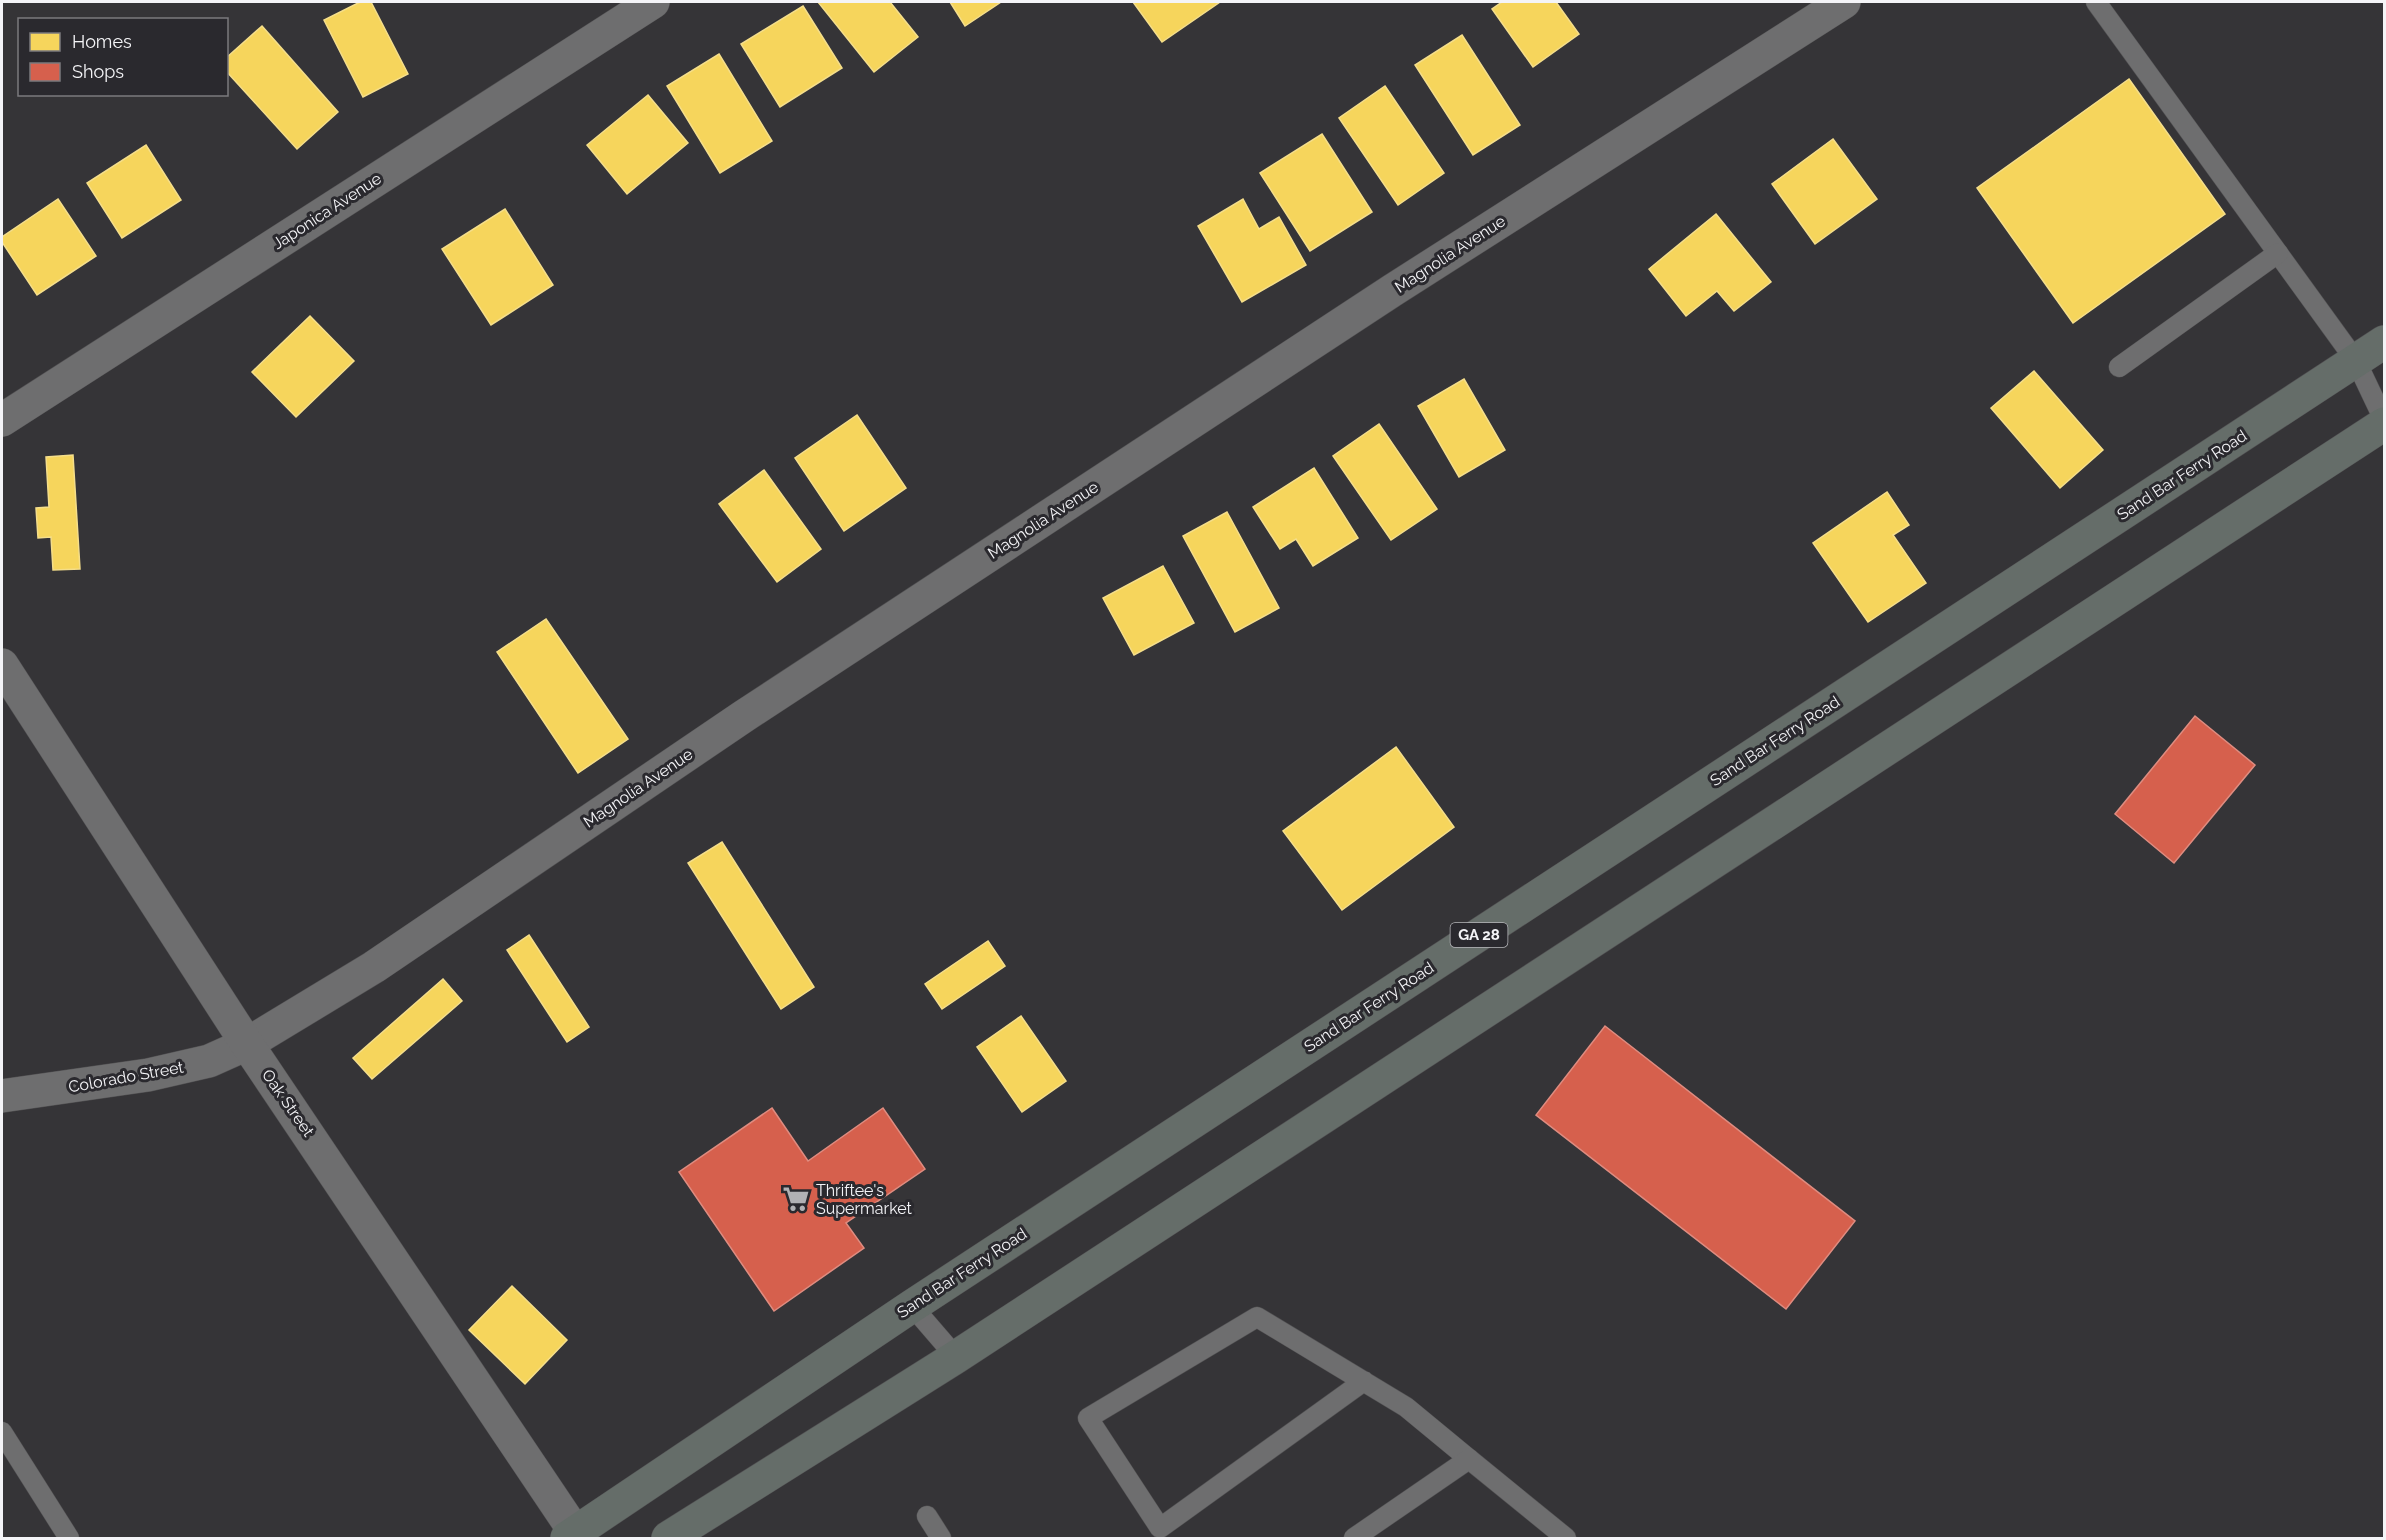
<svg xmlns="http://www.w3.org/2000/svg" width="2386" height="1540" viewBox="0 0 2386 1540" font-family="Raleway,sans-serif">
<rect width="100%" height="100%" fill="#353437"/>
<g fill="#f6d55c" stroke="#f5de8a" stroke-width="1.5">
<path d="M360 2H371L408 74 363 97 324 20Z"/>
<path d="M818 2H890L918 37 874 72Z"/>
<path d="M950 2H1001L965 26Z"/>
<path d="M1133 2H1220L1162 42Z"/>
<path d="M1502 2H1556L1579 34 1533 67 1492 9Z"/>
<path d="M803 6 842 68 780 107 741 44Z"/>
<path d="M262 26 338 112 297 149 226 71V58Z"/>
<path d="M1462 35 1520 125 1473 155 1415 65Z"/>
<path d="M719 54 772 141 720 173 667 86Z"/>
<path d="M2129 79 2225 214 2073 323 1977 188Z"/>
<path d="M1385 86 1444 173 1398 205 1339 118Z"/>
<path d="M648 95 688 143 627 194 587 145Z"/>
<path d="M1322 134 1372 212 1310 251 1260 173Z"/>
<path d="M1833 139 1877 199 1815 244 1772 184Z"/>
<path d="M146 145 181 200 122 238 87 183Z"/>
<path d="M58 199 96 256 37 295 2 242V237Z"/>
<path d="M1243 199 1259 229 1279 217 1306 265 1242 302 1198 226Z"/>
<path d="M505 209 553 285 491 325 442 249Z"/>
<path d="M1716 214 1771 282 1734 311 1717 291 1686 316 1649 269Z"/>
<path d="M310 316 354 361 296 417 252 372Z"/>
<path d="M2034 371 2103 450 2060 488 1991 408Z"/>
<path d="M1464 379 1505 450 1459 477 1418 406Z"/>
<path d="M857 415 906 488 844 531 795 458Z"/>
<path d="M1379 424 1437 509 1391 540 1333 456Z"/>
<path d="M73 455 80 569 53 570 51 537 38 538 36 508 49 507 46 457Z"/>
<path d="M1314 468 1358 538 1313 566 1296 539 1280 549 1253 507Z"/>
<path d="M764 470 821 549 777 582 719 504Z"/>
<path d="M1887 492 1909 525 1893 535 1926 583 1868 622 1813 543Z"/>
<path d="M1227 512 1279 608 1235 632 1183 536Z"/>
<path d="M1163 566 1194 623 1134 655 1103 598Z"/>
<path d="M546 619 628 739 578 773 497 652Z"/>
<path d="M1396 747 1454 827 1342 910 1283 831Z"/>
<path d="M722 842 814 987 781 1009 688 863Z"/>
<path d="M529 935 589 1027 567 1042 507 950Z"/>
<path d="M988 941 1005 966 942 1009 925 984Z"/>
<path d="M443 979 462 1001 372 1079 353 1058Z"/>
<path d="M1021 1016 1066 1081 1022 1112 977 1047Z"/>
<path d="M512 1286 567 1340 525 1384 469 1330Z"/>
</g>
<g fill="#d6604d" stroke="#df8c80" stroke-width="1.5">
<path d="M2195 716 2255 765 2174 863 2115 814Z"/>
<path d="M1605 1026 1855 1221 1786 1309 1536 1115Z"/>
<path d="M772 1108 808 1161 883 1108 925 1169 846 1223 864 1248 774 1311 679 1172Z"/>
</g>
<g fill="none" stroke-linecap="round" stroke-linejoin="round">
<g stroke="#515052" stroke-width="21">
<g id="service">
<path d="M2096 2 2356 361 2384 420"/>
<path d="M2119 367 2278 253"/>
<path d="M912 1306 956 1357"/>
<path d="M1364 1381 1160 1528 1088 1418 1257 1317 1406 1407 1469 1459"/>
<path d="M2 1432 69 1538"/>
<path d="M927 1516 941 1538"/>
<path d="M1354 1538 1469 1459 1566 1538"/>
</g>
</g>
<g stroke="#515052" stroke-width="34">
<g id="minor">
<path d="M2 420 653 2"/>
<path d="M2 1096 148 1075 209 1061 247 1044 374 967 744 716 1393 290 1844 2"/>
</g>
</g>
<g stroke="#515052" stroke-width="34">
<path id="tertiary" d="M2 665 247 1044 579 1538"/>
</g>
<g stroke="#515052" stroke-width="34">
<g id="primary">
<path d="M567 1538 912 1306 2384 342"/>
<path d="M668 1538 956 1357 2384 424"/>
</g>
</g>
<use href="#service" stroke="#6e6e6f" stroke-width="20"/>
<use href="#minor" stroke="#6e6e6f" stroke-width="33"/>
<use href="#tertiary" stroke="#6e6e6f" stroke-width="33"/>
<use href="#primary" stroke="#656d69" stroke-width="33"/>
</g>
<defs>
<g id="supermarket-bare" transform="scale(2.07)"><path d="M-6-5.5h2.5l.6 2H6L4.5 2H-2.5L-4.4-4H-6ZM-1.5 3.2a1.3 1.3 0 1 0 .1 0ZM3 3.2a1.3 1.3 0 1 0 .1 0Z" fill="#b1b1b4" stroke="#2a292e" stroke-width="2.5" paint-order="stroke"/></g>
</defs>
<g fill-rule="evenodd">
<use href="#supermarket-bare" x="796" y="1199"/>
</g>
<g text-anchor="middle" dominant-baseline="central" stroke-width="6" stroke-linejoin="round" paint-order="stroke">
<rect fill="#2a292e" stroke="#b7b7bb" stroke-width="1.5" x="1450.5" y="923" width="57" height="24" rx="4.5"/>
<g font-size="15" font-weight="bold" fill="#f4f4f7">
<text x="1479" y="935">GA 28</text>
</g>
<g font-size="16" fill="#f4f4f7" stroke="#2a292e">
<text transform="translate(327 211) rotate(-33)">Japonica Avenue</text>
<text transform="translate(1450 254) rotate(-33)">Magnolia Avenue</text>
<text transform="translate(2182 475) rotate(-33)">Sand Bar Ferry Road</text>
<text transform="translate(1043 520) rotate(-33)">Magnolia Avenue</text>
<text transform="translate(1775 741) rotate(-33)">Sand Bar Ferry Road</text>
<text transform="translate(638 788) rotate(-34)">Magnolia Avenue</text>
<text transform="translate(1369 1007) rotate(-33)">Sand Bar Ferry Road</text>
<text transform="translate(126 1077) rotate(-10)">Colorado Street</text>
<text transform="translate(288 1103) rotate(55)">Oak Street</text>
<text transform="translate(962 1273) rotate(-33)">Sand Bar Ferry Road</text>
</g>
<g font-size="16" fill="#f4f4f7" stroke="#2a292e" text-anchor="start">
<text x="816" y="1190">Thriftee's<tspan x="816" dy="18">Supermarket</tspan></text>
</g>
</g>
<rect width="2386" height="1540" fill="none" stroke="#f4f4f7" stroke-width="6"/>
<rect x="18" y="18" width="210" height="78" fill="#2a292e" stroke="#7b7a7e" stroke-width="1.5"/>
<rect x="30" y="33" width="30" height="18" fill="#f6d55c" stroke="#7b7a7e" stroke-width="1.5"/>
<text x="72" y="48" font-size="18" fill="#f4f4f7">Homes</text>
<rect x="30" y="63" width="30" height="18" fill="#d6604d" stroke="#7b7a7e" stroke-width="1.5"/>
<text x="72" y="78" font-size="18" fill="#f4f4f7">Shops</text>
</svg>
